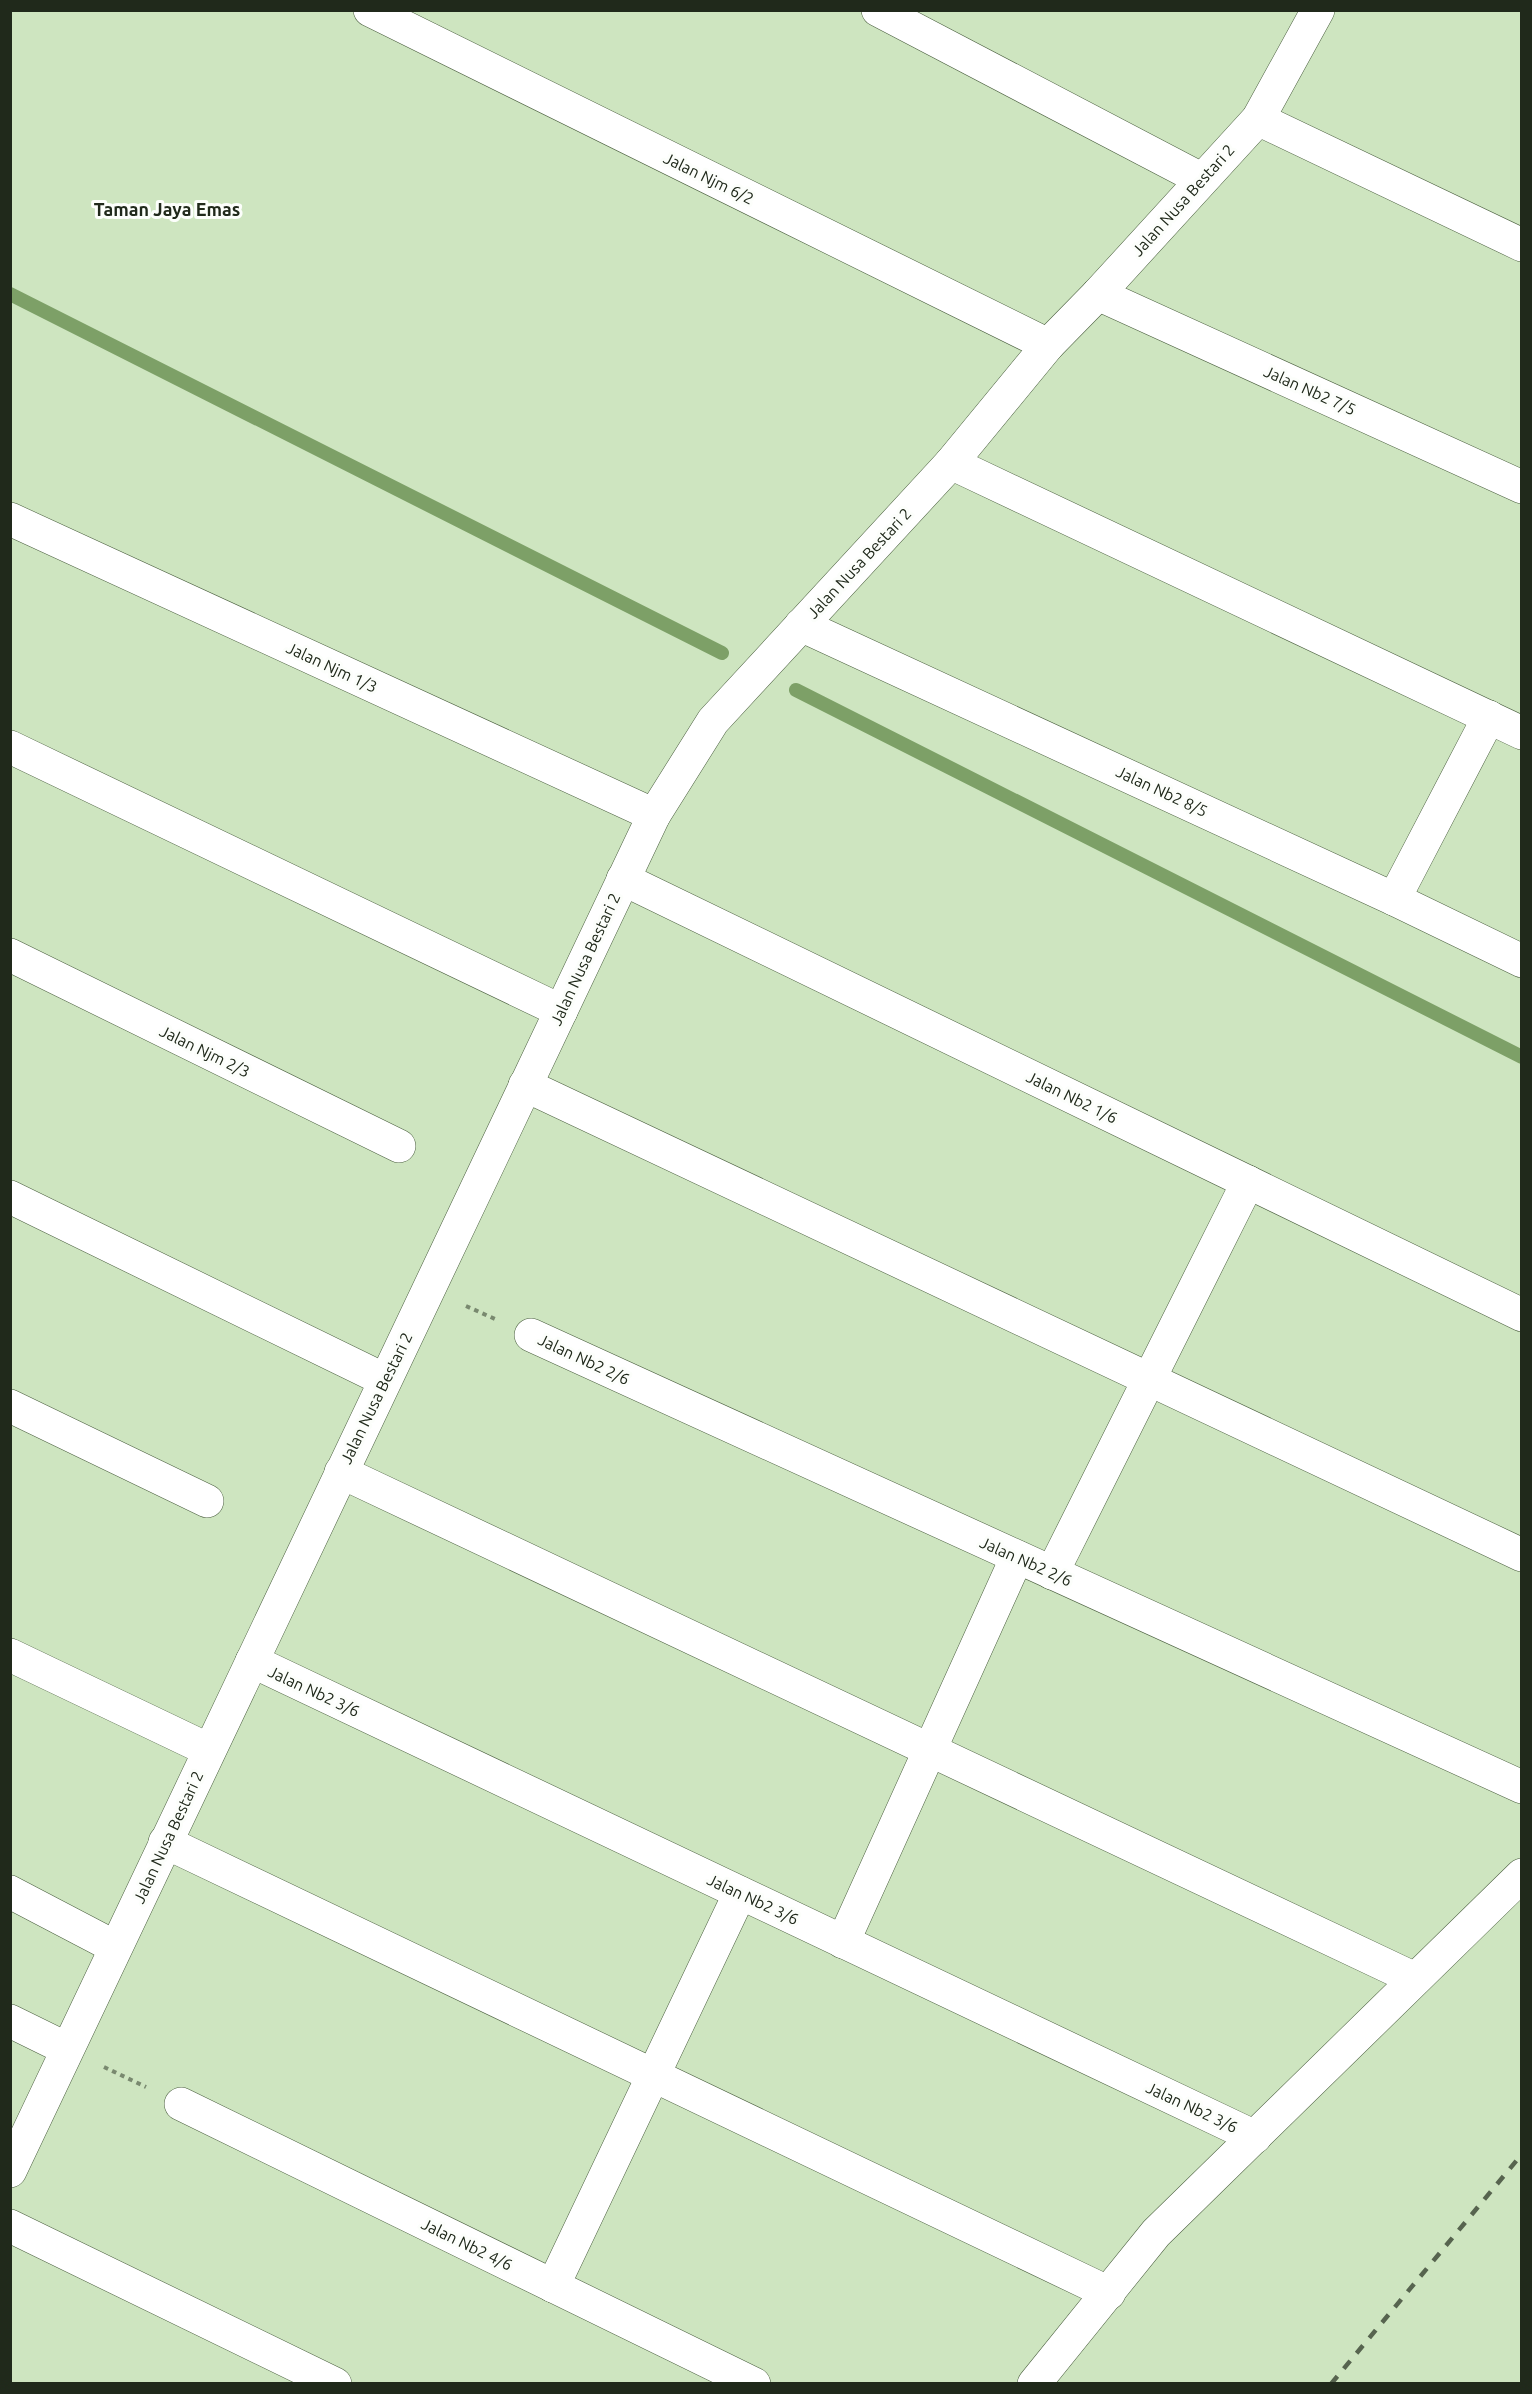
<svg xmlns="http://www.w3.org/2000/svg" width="1532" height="2394" viewBox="0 0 1532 2394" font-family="Ubuntu,sans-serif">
<rect width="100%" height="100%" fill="#cee5c0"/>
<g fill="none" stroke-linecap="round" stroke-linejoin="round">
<g stroke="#7da067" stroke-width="14">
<path d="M10 294 722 653"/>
<path d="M796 690 1522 1057"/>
</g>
<g stroke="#4c6040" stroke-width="34">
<g id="minor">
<path d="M370 10 1048 345"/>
<path d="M878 10 1201 179"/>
<path d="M1258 119 1522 245"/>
<path d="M1098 294 1522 487"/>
<path d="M951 463 1522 733"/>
<path d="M10 519 654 815"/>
<path d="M801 625 1394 899 1522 961"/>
<path d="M10 747 561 1011"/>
<path d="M623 879 1522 1315"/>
<path d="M1394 899 1489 717"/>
<path d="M10 955 399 1146"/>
<path d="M525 1085 1522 1555"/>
<path d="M10 1197 385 1380"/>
<path d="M531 1335 1522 1787"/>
<path d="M10 1406 207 1501"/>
<path d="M341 1472 1415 1979"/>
<path d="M1052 1573 1248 1182"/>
<path d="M10 1655 209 1750"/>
<path d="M252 1661 1255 2137"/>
<path d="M165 1842 1109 2293"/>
<path d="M10 1892 115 1947"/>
<path d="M843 1942 1017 1557"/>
<path d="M10 2021 67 2049"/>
<path d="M181 2104 754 2384"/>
<path d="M10 2171 654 815 713 721 951 463 1048 345 1098 294 1258 119 1318 10"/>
<path d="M10 2226 335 2384"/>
<path d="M553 2286 740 1893"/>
<path d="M1034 2384 1156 2233 1522 1875"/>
</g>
</g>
<g stroke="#79896f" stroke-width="4" stroke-dasharray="4.5 4.5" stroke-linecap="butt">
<path d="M466 1306 495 1319"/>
<path d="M104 2067 146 2087"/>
</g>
<use href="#minor" stroke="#fff" stroke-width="33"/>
<path stroke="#57644f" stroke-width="4.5" stroke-dasharray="10 10" stroke-linecap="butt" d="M1331 2384 1522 2154"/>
</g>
<g text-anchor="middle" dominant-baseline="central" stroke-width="6" stroke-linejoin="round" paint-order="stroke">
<g font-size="16" fill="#20291b" stroke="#fcfefb">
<text transform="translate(709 178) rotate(26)">Jalan Njm 6/2</text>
<text transform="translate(1183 200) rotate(-48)">Jalan Nusa Bestari 2</text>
<text transform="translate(1310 390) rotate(24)">Jalan Nb2 7/5</text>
<text transform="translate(859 563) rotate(-47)">Jalan Nusa Bestari 2</text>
<text transform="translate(332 667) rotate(25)">Jalan Njm 1/3</text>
<text transform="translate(1162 791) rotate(25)">Jalan Nb2 8/5</text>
<text transform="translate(585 959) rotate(-65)">Jalan Nusa Bestari 2</text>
<text transform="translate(205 1051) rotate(26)">Jalan Njm 2/3</text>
<text transform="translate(1072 1097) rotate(26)">Jalan Nb2 1/6</text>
<text transform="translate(584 1359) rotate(25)">Jalan Nb2 2/6</text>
<text transform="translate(376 1398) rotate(-64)">Jalan Nusa Bestari 2</text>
<text transform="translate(1026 1561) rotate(24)">Jalan Nb2 2/6</text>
<text transform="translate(314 1691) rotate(25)">Jalan Nb2 3/6</text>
<text transform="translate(168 1837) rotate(-65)">Jalan Nusa Bestari 2</text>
<text transform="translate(753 1899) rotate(25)">Jalan Nb2 3/6</text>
<text transform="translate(1192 2107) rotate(25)">Jalan Nb2 3/6</text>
<text transform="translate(467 2244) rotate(26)">Jalan Nb2 4/6</text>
</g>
<g font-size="18" font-weight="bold" fill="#20291b" stroke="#fcfefb">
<text x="167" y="209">Taman Jaya Emas</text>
</g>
</g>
<rect width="1532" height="2394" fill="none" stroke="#20291b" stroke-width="24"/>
</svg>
